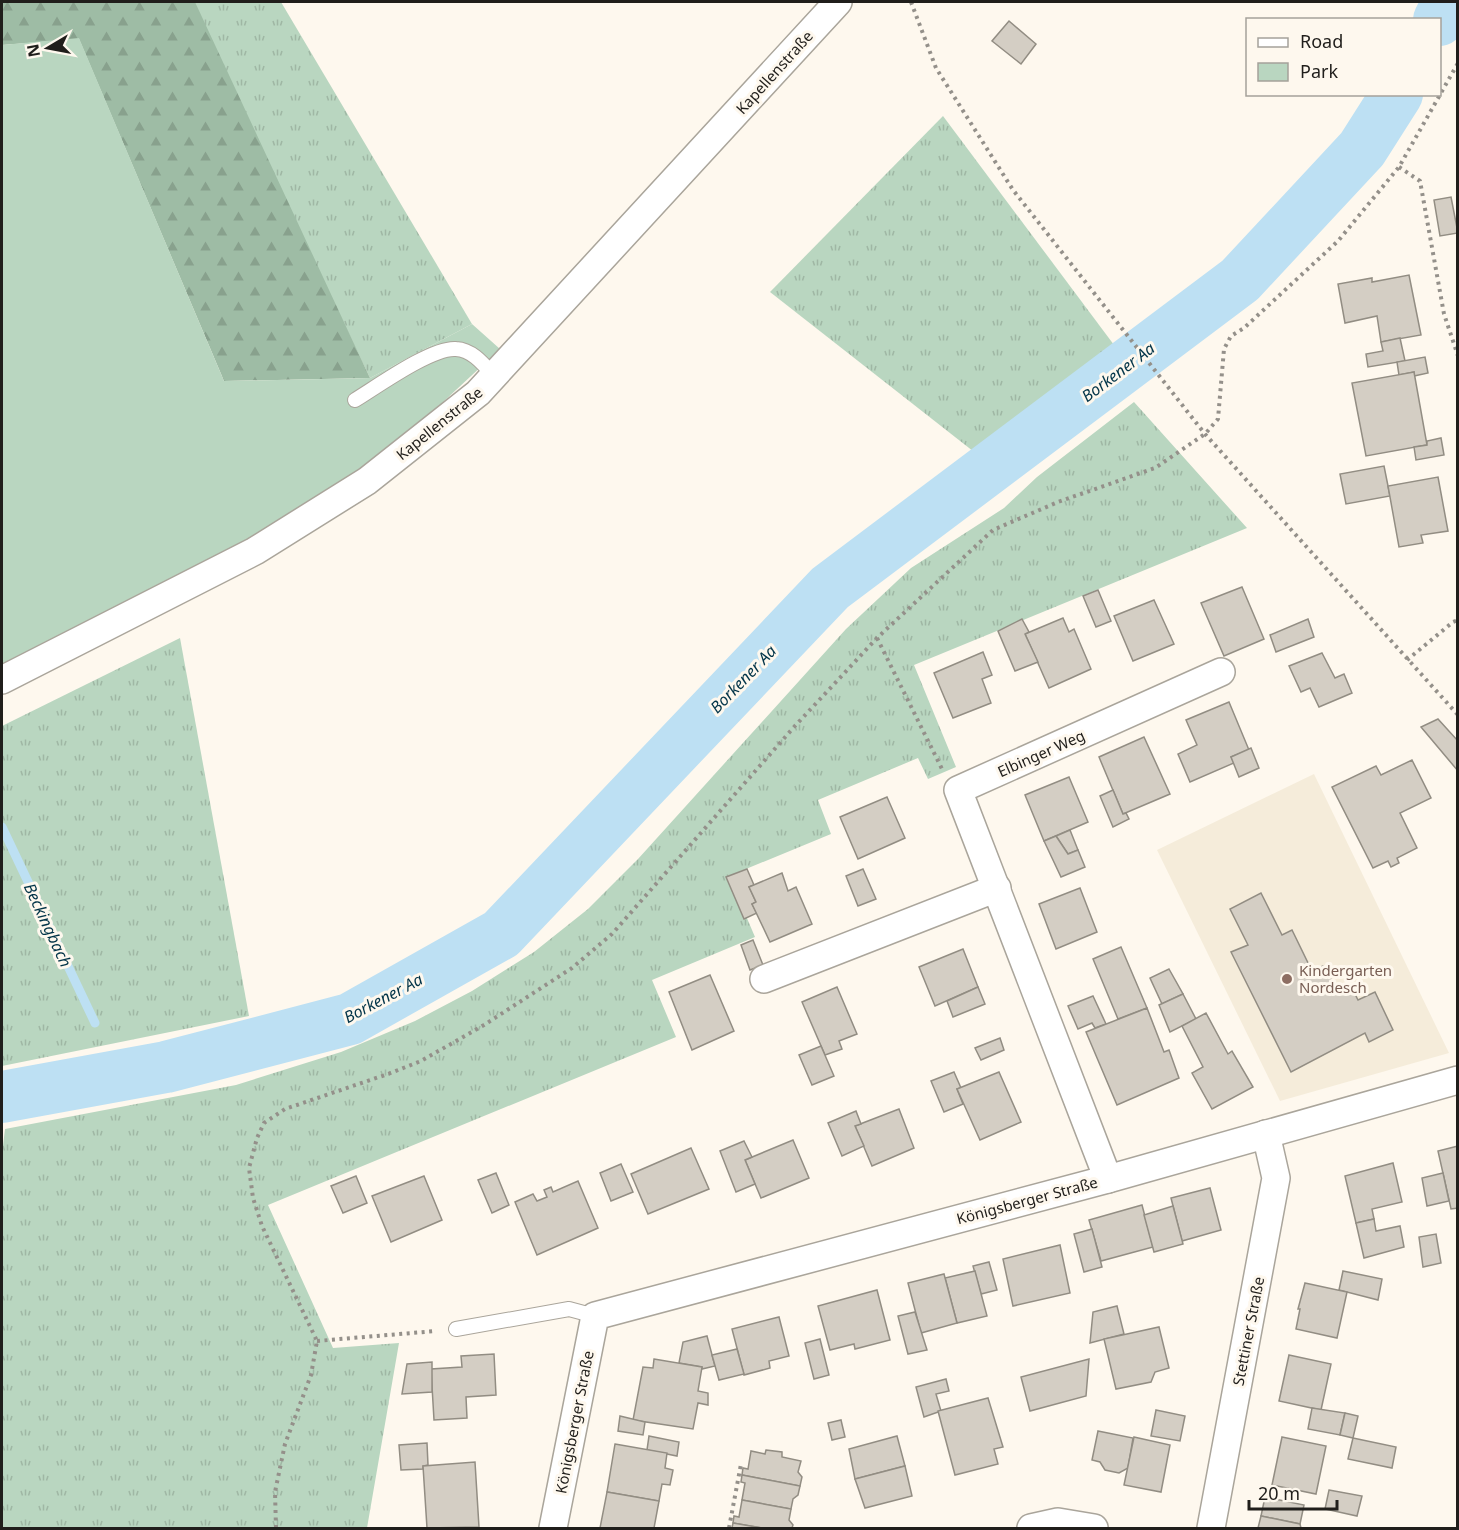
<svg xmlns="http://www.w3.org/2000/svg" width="1459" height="1530" viewBox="0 0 1459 1530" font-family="'Noto Sans',sans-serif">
<defs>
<pattern id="grass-tufts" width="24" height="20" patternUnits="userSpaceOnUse" patternTransform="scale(1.5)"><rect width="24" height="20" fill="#b9d6c0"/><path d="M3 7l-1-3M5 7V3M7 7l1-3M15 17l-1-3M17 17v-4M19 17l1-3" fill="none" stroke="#9fb7a4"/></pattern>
<pattern id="forest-firs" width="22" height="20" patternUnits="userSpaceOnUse" patternTransform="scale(1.5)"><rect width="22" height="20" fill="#9ebca5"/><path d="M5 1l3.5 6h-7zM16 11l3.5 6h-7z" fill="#88a18d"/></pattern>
</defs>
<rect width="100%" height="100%" fill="#fef8ee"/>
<path fill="#f5ecda" d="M1314 774 1449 1053 1280 1101 1157 850Z"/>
<g fill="url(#grass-tufts)">
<path d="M190 2H281L472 324 370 378Z"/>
<path d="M943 116 1120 353 978 455 770 292Z"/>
<path d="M1134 402 1247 528 914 665 956 767 928 779 918 758 818 800 831 834 729 876 755 937 652 980 676 1037 268 1205 333 1348 399 1343 367 1528H2V1154L5 1129 236 1085 341 1052 415 1021 472 991 534 952 588 909 638 859 846 629 911 568 1004 508 1037 477Z"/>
<path d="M180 638 249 1016 2 1066V726Z"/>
</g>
<path fill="url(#forest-firs)" d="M2 2H195L370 378 224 381 79 39 2 45Z"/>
<path fill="#b9d6c0" d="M79 38 224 381 370 378 472 324 500 349 442 403 373 460 259 535 2 664V45Z"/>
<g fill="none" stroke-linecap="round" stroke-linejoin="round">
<path stroke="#bde0f3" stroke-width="9" d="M2 827 95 1023"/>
<g stroke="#bde0f3" stroke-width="52">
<path d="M1439 20 1448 2"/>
<path d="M2 1097 166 1067 350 1019 501 934 830 588 1240 280 1362 149 1397 94"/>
</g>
</g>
<g fill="#d4cec4" stroke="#928d83" stroke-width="1.5">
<path d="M1009 21 1036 44 1021 64 992 41Z"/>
<path d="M1451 197 1458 233 1440 236 1434 200Z"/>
<path d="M1409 275 1421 335 1381 342 1377 316 1345 323 1338 284 1372 278V282Z"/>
<path d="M1400 338 1405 361 1368 367 1366 354 1383 351 1381 342Z"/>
<path d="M1425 357 1428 373 1414 376V372L1399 375 1397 362Z"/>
<path d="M1414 372 1427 445 1366 456 1352 383Z"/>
<path d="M1441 438 1444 455 1416 460 1414 447 1427 445V441Z"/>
<path d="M1384 466 1390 496 1346 504 1340 474Z"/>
<path d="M1438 477 1448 531 1421 535 1423 543 1399 547 1388 486Z"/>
<path d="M1242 587 1264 639 1224 656 1201 603Z"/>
<path d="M1098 590 1111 621 1096 627 1083 596Z"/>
<path d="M1154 600 1174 644 1133 661 1114 616Z"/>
<path d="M1063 618 1069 632 1074 629 1091 669 1049 688 1025 634Z"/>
<path d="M1022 619 1029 632 1025 634 1038 662 1015 671 998 631Z"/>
<path d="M1308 619 1314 637 1276 652 1270 635Z"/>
<path d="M983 652 992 675 982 679 991 703 953 718 934 673Z"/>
<path d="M1322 653 1335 678 1344 674 1352 693 1319 707 1310 688 1301 692 1289 666Z"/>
<path d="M1229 702 1249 750 1231 757 1234 763 1190 782 1178 754 1197 745 1186 720Z"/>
<path d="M1438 719 1458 741V771L1421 727Z"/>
<path d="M1144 737 1170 794 1123 814 1099 757Z"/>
<path d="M1251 748 1259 768 1239 777 1231 757Z"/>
<path d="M1412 760 1431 798 1400 813 1417 848 1397 858 1399 863 1391 867 1388 861 1373 868 1332 787 1376 766 1381 775Z"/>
<path d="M1069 777 1088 822 1044 841 1025 795Z"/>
<path d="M1113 790 1123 814 1126 813 1129 819 1113 827 1100 796Z"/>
<path d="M887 797 905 838 858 859 840 817Z"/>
<path d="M1070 830 1078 850 1068 854 1056 836Z"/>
<path d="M1056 836 1068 854 1078 850 1085 867 1061 877 1044 841Z"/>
<path d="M747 869 754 885 749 887 756 902 752 904 757 913 744 919 726 877Z"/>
<path d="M863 869 876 899 858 906 846 876Z"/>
<path d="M782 873 788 891 796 887 812 924 770 942 752 904 756 902 749 887Z"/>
<path d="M1080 888 1097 932 1056 949 1039 904Z"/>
<path d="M1261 893 1282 935 1292 930 1312 971 1323 966 1338 991 1351 986 1358 1000 1375 992 1393 1030 1369 1042 1365 1033 1291 1072 1231 952 1248 945 1230 909Z"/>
<path d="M753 940 763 965 750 970 741 945Z"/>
<path d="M1121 947 1147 1008 1118 1019 1093 959Z"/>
<path d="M963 949 978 987 935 1006 919 967Z"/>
<path d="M1169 969 1183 994 1162 1004 1150 978Z"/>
<path d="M710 975 734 1031 692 1050 669 992Z"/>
<path d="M837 987 857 1034 839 1041 842 1049 825 1055 802 1002Z"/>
<path d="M978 987 985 1004 953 1017 947 1001Z"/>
<path d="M1183 994 1196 1019 1170 1032 1159 1005Z"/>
<path d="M1093 996 1106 1024 1095 1028 1092 1023 1078 1029 1068 1006Z"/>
<path d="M1147 1008 1164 1052 1169 1050 1179 1078 1117 1105 1086 1032Z"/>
<path d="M1206 1013 1228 1054 1232 1051 1253 1087 1212 1109 1192 1073 1203 1067 1182 1026Z"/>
<path d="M1000 1038 1004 1050 981 1060 975 1048Z"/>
<path d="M821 1046 834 1076 812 1085 799 1055Z"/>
<path d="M954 1072 961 1088 957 1089 963 1104 944 1112 931 1081Z"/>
<path d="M999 1072 1021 1122 980 1140 957 1089Z"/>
<path d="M899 1109 914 1148 872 1166 855 1126Z"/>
<path d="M856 1111 861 1124 855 1126 864 1146 842 1156 828 1123Z"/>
<path d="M793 1140 809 1178 761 1198 745 1160Z"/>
<path d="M744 1141 752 1157 745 1160 755 1184 736 1192 720 1151Z"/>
<path d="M1458 1146V1208L1451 1209 1438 1151Z"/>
<path d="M691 1148 709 1189 648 1214 631 1174Z"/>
<path d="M1393 1163 1402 1202 1372 1209 1374 1219 1356 1223 1345 1176Z"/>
<path d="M621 1164 633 1192 611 1201 600 1173Z"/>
<path d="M496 1173 509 1205 492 1213 478 1180Z"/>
<path d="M1443 1173 1449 1201 1427 1206 1422 1178Z"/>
<path d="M356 1176 367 1203 343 1213 331 1186Z"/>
<path d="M424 1176 442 1220 391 1242 372 1196Z"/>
<path d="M578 1181 598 1228 537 1255 515 1202 533 1194 537 1201 547 1197 544 1190 551 1187 553 1192Z"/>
<path d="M1210 1188 1221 1230 1182 1241 1171 1198Z"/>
<path d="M1142 1205 1153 1247 1101 1261 1089 1220Z"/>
<path d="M1173 1206 1183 1244 1154 1252 1144 1215Z"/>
<path d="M1374 1219 1376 1231 1400 1226 1404 1247 1364 1258 1356 1223Z"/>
<path d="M1092 1229 1102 1267 1084 1272 1074 1234Z"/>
<path d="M1436 1234 1441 1263 1423 1267 1419 1237Z"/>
<path d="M1060 1245 1070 1293 1013 1306 1003 1259Z"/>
<path d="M989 1262 997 1290 981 1294 973 1266Z"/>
<path d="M975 1271 987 1316 957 1323 945 1278Z"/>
<path d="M1343 1271 1382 1279 1378 1300 1339 1290Z"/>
<path d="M944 1274 957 1323 921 1333 908 1283Z"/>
<path d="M1305 1283 1347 1292 1337 1338 1296 1329 1300 1309H1298Z"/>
<path d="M877 1290 890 1340 855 1349 854 1344 830 1350 818 1306Z"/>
<path d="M1117 1306 1124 1334 1090 1343 1093 1312Z"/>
<path d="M915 1312 927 1350 908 1354 898 1316Z"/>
<path d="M779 1317 789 1356 769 1361 770 1368 744 1375 732 1329Z"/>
<path d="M1159 1327 1169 1368 1155 1372 1151 1382 1116 1389 1104 1339Z"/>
<path d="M707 1336 715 1366 702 1369V1367L679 1363 683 1342Z"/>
<path d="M820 1339 829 1375 814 1379 805 1343Z"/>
<path d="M737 1349 744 1374 719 1380 712 1355Z"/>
<path d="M494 1354 496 1395 466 1397 467 1418 434 1420 431 1369 462 1367 461 1356Z"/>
<path d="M1289 1355 1331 1364 1321 1410 1279 1401Z"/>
<path d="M654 1359 702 1367 698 1391 708 1393V1405L698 1403 693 1429 633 1420 643 1367 653 1368Z"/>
<path d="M1089 1359 1086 1396 1030 1411 1021 1377Z"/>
<path d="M432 1362V1392L402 1394 407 1364Z"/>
<path d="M946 1379 949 1391 936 1394 941 1411 924 1417 916 1387Z"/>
<path d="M988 1398 1003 1447 994 1449 998 1464 955 1475 938 1411Z"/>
<path d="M1312 1408 1345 1413 1340 1435 1308 1429Z"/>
<path d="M1156 1410 1185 1416 1180 1441 1151 1436Z"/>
<path d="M1345 1413 1358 1416 1353 1438 1340 1435Z"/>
<path d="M620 1416 645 1422 643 1435 618 1431Z"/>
<path d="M841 1420 845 1437 832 1440 828 1423Z"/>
<path d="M1098 1431 1133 1438 1128 1468 1119 1473 1105 1470 1100 1462 1092 1460Z"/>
<path d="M649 1436 679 1442 677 1456 647 1450Z"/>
<path d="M897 1436 905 1466 855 1479 849 1449Z"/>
<path d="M1134 1437 1170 1445 1161 1492 1124 1485Z"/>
<path d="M1282 1437 1326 1446 1316 1494 1272 1485Z"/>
<path d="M1353 1438 1396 1447 1392 1468 1348 1459Z"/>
<path d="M427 1443 428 1465 423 1466V1469L401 1470 399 1445Z"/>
<path d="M615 1444 667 1453 665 1468 673 1470 670 1485 662 1484 659 1501 607 1492Z"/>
<path d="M766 1450 782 1452V1457L801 1461 798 1472 802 1477 800 1486 742 1475 743 1468 748 1469 751 1451 765 1454Z"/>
<path d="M475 1462 479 1527 427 1528 423 1466Z"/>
<path d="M905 1466 912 1496 865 1508 855 1479Z"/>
<path d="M742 1475 800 1486 798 1495 793 1499 791 1509 742 1500 745 1483 741 1482Z"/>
<path d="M1329 1490 1362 1496 1357 1516 1325 1509Z"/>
<path d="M607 1492 659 1501 654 1528H600Z"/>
<path d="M1265 1497 1304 1505 1300 1524 1261 1516Z"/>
<path d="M742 1500 791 1509 789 1520 793 1525 792 1528H762L733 1523 734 1516 739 1517Z"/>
<path d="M1261 1516 1300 1524 1301 1528H1254H1258Z"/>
<path d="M733 1523 762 1528H732Z"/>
</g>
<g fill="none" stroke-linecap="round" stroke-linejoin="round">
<g stroke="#aaa59b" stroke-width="16">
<g id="service">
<path d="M355 400C378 386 432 347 456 349 473 350 484 365 494 376"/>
<path d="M456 1329 569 1309 595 1316"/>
</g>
</g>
<g stroke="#aaa59b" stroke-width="30">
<g id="minor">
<path d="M2 680 255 551 367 481 478 393 838 2"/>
<path d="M764 979 997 888"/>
<path d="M1108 1179 958 790 1221 672"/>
<path d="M553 1528 595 1316 1108 1179 1458 1080"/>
<path d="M1031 1528 1058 1522 1094 1528"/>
<path d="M1211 1528 1276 1178 1266 1134"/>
</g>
</g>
<g stroke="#94908a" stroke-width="4" stroke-dasharray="3 4.5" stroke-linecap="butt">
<path d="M911 2 936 68 1013 190 1205 434 1458 715"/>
<path d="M1399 167 1420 181 1444 314 1458 356"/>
<path d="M877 638 942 769"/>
<path d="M1407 660 1453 622 1458 620"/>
<path d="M317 1341 436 1331"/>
<path d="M276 1528 275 1492 285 1444 311 1375 317 1341 262 1226 253 1198 249 1168 257 1138 264 1123 285 1109 388 1074 421 1061 484 1025 572 968 612 934 794 727 877 638 993 530 1058 502 1155 468 1205 434 1218 419 1224 349 1231 336 1244 328 1338 241 1399 167 1458 63"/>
<path d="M729 1528 741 1464"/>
</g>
<use href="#service" stroke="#fff" stroke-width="14"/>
<use href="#minor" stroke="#fff" stroke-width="27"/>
</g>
<circle fill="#8d6e63" stroke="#fef8ee" stroke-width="2" cx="1287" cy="979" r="6"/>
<g text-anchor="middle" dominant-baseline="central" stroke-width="6" stroke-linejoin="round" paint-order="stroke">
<g font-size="15" fill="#201e1b" stroke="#fef8ee">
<text transform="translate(774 72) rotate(-48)">Kapellenstraße</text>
<text transform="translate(439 423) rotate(-39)">Kapellenstraße</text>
<text transform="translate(1041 753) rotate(-24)">Elbinger Weg</text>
<text transform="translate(1027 1200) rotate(-15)">Königsberger Straße</text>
<text transform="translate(1248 1331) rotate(-79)">Stettiner Straße</text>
<text transform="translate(574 1422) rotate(-79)">Königsberger Straße</text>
</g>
<g font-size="15" fill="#785e54" stroke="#fef8ee" text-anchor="start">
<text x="1299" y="970">Kindergarten<tspan x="1299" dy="17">Nordesch</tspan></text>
</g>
<g font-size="16" font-style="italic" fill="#023448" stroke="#fef8ee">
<text transform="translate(1118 372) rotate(-37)">Borkener Aa</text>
<text transform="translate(743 679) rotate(-46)">Borkener Aa</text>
<text transform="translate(48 925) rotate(65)">Beckingbach</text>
<text transform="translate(383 998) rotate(-28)">Borkener Aa</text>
</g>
</g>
<rect width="1459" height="1530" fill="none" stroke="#201e1b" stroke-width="6"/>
<rect x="1246" y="18" width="195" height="78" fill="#fef8ee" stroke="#a5a19a" stroke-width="1.5"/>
<rect x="1258" y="38" width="30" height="9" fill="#ffffff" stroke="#a5a19a" stroke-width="1.5"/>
<text x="1300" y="48" font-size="18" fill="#201e1b">Road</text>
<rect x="1258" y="63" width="30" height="18" fill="#b9d6c0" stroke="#a5a19a" stroke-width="1.5"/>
<text x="1300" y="78" font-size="18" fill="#201e1b">Park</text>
<g transform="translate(48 48) rotate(260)" stroke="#fef8ee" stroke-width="4.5" paint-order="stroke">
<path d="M0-4.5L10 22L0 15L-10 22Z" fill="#201e1b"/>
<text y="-9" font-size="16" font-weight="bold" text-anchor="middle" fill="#201e1b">N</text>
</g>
<path d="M1249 1500v9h88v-9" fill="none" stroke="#201e1b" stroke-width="3"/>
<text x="1258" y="1500" font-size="18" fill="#201e1b" stroke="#fef8ee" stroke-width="4.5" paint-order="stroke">20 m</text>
</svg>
